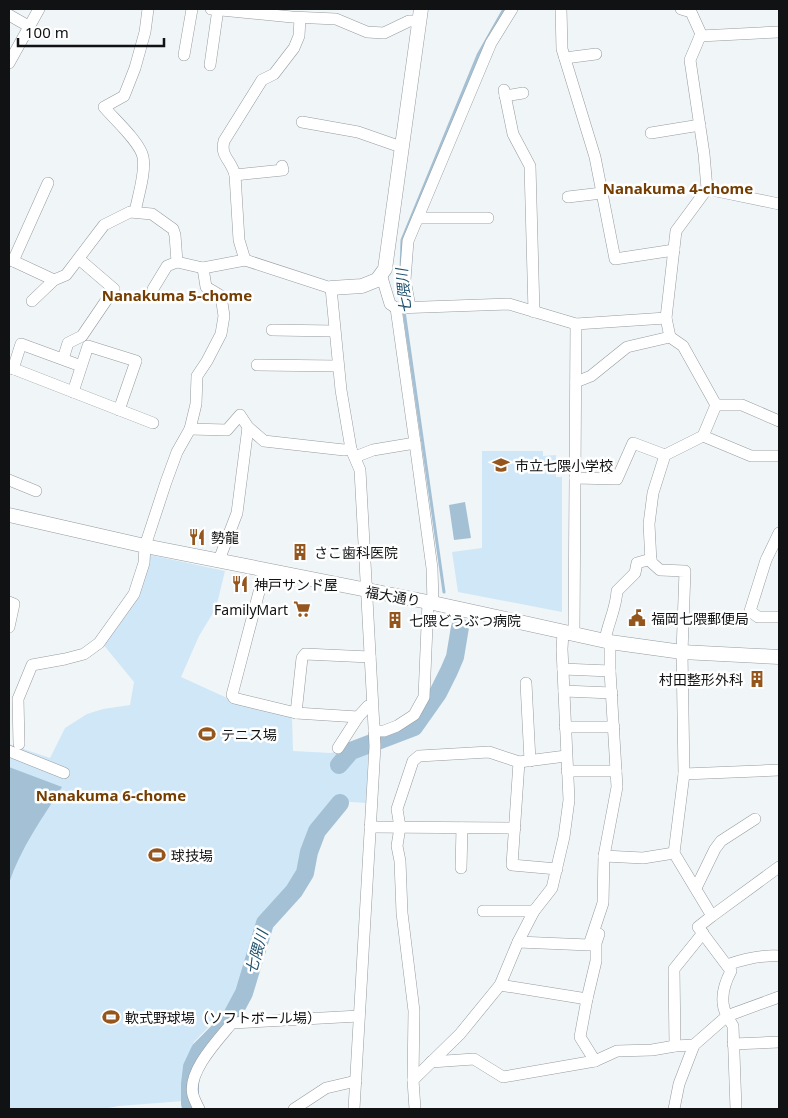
<svg xmlns="http://www.w3.org/2000/svg" width="788" height="1118" viewBox="0 0 788 1118" font-family="'Noto Sans','Noto Sans JP',sans-serif">
<rect width="100%" height="100%" fill="#f0f5f8"/>
<g fill="#d0e7f7">
<path d="M482 451H543V456L556 455V477H562V612L458 592 452 552 482 548Z"/>
<path d="M151 555 225 571 216 608 199 636 181 677 225 697 229 700 292 717 293 751 331 753 369 739 366 803 337 801 315 829 304 872 288 894 266 913 245 973 226 1009 194 1042 183 1068V1101L119 1106 102 1109H9V744L50 758 65 728 87 714 103 709 130 705 134 682 102 643 133 604Z"/>
</g>
<g fill="#a4c0d4">
<path d="M465 502 471 538 454 540 449 505Z"/>
<path d="M9 767 62 787C43 817 20 849 9 883Z"/>
</g>
<g fill="none" stroke-linecap="round" stroke-linejoin="round">
<g stroke="#a4c0d4" stroke-width="3">
<path d="M401 270 402 240 478 55 504 9"/>
<path d="M404 311 444 592"/>
</g>
<g stroke="#a4c0d4" stroke-width="18">
<path d="M339 765 351 751 414 727 438 693 449 671 455 657 460 627"/>
<path d="M193 1109 190 1104V1084L192 1067 200 1050 229 1021 244 993 265 923 294 891 305 873 309 852 317 831 340 803"/>
</g>
<g stroke="#979b9f" stroke-width="12">
<g id="minor">
<path d="M211 9 292 17 336 19 367 32 384 33 409 21H420"/>
<path d="M561 9 562 49 595 157 615 259 674 250"/>
<path d="M9 15 30 27"/>
<path d="M700 36 779 32"/>
<path d="M184 55 192 9"/>
<path d="M565 58 596 54"/>
<path d="M9 63 39 9"/>
<path d="M210 65 218 9"/>
<path d="M504 90 513 134 530 166 534 312"/>
<path d="M505 96 523 93"/>
<path d="M302 122 358 132 401 147"/>
<path d="M651 133 700 125"/>
<path d="M235 175 283 170 282 166"/>
<path d="M707 189 779 204"/>
<path d="M568 197 602 193"/>
<path d="M135 212C138 196 146 172 143 157 140 142 114 119 104 107L124 96 135 68 145 32 148 9"/>
<path d="M418 218H488"/>
<path d="M9 259 54 280 66 275 104 225 130 212 152 214 173 229 175 235 177 262 203 268 245 260 331 288 341 390 351 449 360 470 375 746 354 1109"/>
<path d="M245 260 239 240 235 175C231 159 220 157 224 141L262 80 274 74 294 48 299 36 300 18"/>
<path d="M13 261 48 183"/>
<path d="M381 274 390 304 396 308 509 304 576 324 666 318"/>
<path d="M153 289 167 266 177 262"/>
<path d="M32 301 54 280"/>
<path d="M410 307 405 280 408 241 491 43 512 9"/>
<path d="M272 330 334 331"/>
<path d="M63 359 68 343 82 336 114 289 79 259"/>
<path d="M257 365 338 366"/>
<path d="M9 367 153 423"/>
<path d="M13 369 21 344 81 366"/>
<path d="M576 382 591 376 627 347 670 337"/>
<path d="M73 392 88 346 136 361 119 410"/>
<path d="M716 405H742L779 421"/>
<path d="M190 429 227 430 240 415 248 427 264 441 344 450 351 449"/>
<path d="M703 436 751 456H779"/>
<path d="M415 443 432 568 433 603"/>
<path d="M355 457 373 450 415 443 396 308"/>
<path d="M575 478 617 479 633 443 665 455"/>
<path d="M9 480 36 491"/>
<path d="M779 533 766 560 750 611 758 617H779"/>
<path d="M219 560 237 513 248 427"/>
<path d="M265 569 232 695 234 698 296 713 358 717 368 706H372"/>
<path d="M9 602 14 604 9 627"/>
<path d="M574 634 576 324"/>
<path d="M605 640C608 623 616 609 617 591L635 573 637 563 651 559"/>
<path d="M563 669 610 671"/>
<path d="M526 683 530 761"/>
<path d="M564 691 612 693"/>
<path d="M296 713 302 658 305 654 370 657"/>
<path d="M565 727H614"/>
<path d="M374 731H384L397 726 414 715 424 697 428 602"/>
<path d="M19 744 18 699 32 665 65 659 84 654 99 643 134 594 144 563 145 546 166 482 177 452 190 429 196 404 197 376 207 361 221 334 224 316 221 296 206 287 203 268"/>
<path d="M338 748 358 717"/>
<path d="M9 751 64 773"/>
<path d="M519 762 512 865 557 869"/>
<path d="M567 771H616"/>
<path d="M684 774 779 770"/>
<path d="M370 827 515 828"/>
<path d="M604 856 643 858 674 853"/>
<path d="M461 868 462 828"/>
<path d="M696 888 715 849 721 841 755 819"/>
<path d="M483 911H534"/>
<path d="M712 916 779 867"/>
<path d="M518 942 589 945 603 903 604 856 617 787 610 671V642"/>
<path d="M727 965C744 959 761 955 779 956"/>
<path d="M500 985 587 999"/>
<path d="M733 1044 779 1042"/>
<path d="M675 1046 674 969 703 933"/>
<path d="M595 1061 580 1037 587 999 596 961V943L599 934"/>
<path d="M431 1062 474 1059 503 1077 595 1061 617 1051 652 1050 675 1046 694 1045"/>
<path d="M413 1080 414 1011 402 913 400 861 397 846 400 827 397 809 413 761 419 756 489 752 519 762 566 756"/>
<path d="M199 1109C197 1105 194 1099 193 1095 187 1072 218 1040 232 1023L359 1016"/>
<path d="M294 1109 326 1088 356 1081"/>
<path d="M415 1109 413 1080 460 1034 500 985 518 942 534 911 552 888 564 837 569 800 562 649 563 632"/>
<path d="M674 1109 679 1084 694 1045 727 1016C719 1001 723 986 731 971L698 927 712 916 674 853 684 774 682 652 685 571 660 570 651 562 649 524 653 493 665 455 703 436 716 405 683 346 670 337 666 318 676 231 707 189 704 154 690 60 701 34 691 12 681 9"/>
<path d="M736 1109 733 1026 727 1016 779 997"/>
</g>
</g>
<g stroke="#979b9f" stroke-width="15">
<g id="tertiary">
<path d="M331 288 362 286 377 280 385 269 421 9"/>
<path d="M9 515 145 546 433 603 610 642 682 652 779 657"/>
</g>
</g>
<use href="#minor" stroke="#fff" stroke-width="11"/>
<use href="#tertiary" stroke="#fff" stroke-width="14"/>
</g>
<defs>
<g id="school-bare" transform="scale(1.35)"><path d="M0-5L7-2L0 1L-7-2ZM-4 1L0 2.5L4 1V4Q0 6-4 4Z" fill="#94561c" stroke="#fff" stroke-width="2.5" paint-order="stroke"/></g>
<g id="restaurant-bare" transform="scale(1.35)"><path d="M-5-6h1v4h1v-4h1v4h1v-4h1v5L-1.5 .5V6h-2V.5L-5-1ZM5-6V6H3V1.5H1.5Q1.5-4 5-6Z" fill="#94561c" stroke="#fff" stroke-width="2.5" paint-order="stroke"/></g>
<g id="building-bare" transform="scale(1.35)"><path d="M-4-6H4V6H1V3H-1V6H-4ZM-2.5-4.3h1.7v1.8h-1.7ZM.8-4.3h1.7v1.8H.8ZM-2.5-1h1.7V.8h-1.7ZM.8-1h1.7V.8H.8Z" fill="#94561c" stroke="#fff" stroke-width="2.5" paint-order="stroke"/></g>
<g id="supermarket-bare" transform="scale(1.35)"><path d="M-6-5.5h2.5l.6 2H6L4.5 2H-2.5L-4.4-4H-6ZM-1.5 3.2a1.3 1.3 0 1 0 .1 0ZM3 3.2a1.3 1.3 0 1 0 .1 0Z" fill="#94561c" stroke="#fff" stroke-width="2.5" paint-order="stroke"/></g>
<g id="civic-bare" transform="scale(1.35)"><path d="M-.6-6.5H3V-4.5H.6V-3L4-1V1h2V6H-6V1h2V-1L-.6-3ZM-1.2 2.5V6h2.4V2.5Z" fill="#94561c" stroke="#fff" stroke-width="2.5" paint-order="stroke"/></g>
<g id="stadium-bare" transform="scale(1.35)"><path d="M0-5a6.5 5 0 1 0 0 10a6.5 5 0 1 0 0-10ZM-3.5-1.8h7v3.6h-7Z" fill="#94561c" stroke="#fff" stroke-width="2.5" paint-order="stroke"/></g>
</defs>
<g fill-rule="evenodd">
<use href="#school-bare" x="501" y="465"/>
<use href="#restaurant-bare" x="197" y="537"/>
<use href="#building-bare" x="300" y="552"/>
<use href="#restaurant-bare" x="240" y="584"/>
<use href="#supermarket-bare" x="302" y="609"/>
<use href="#civic-bare" x="637" y="618"/>
<use href="#building-bare" x="395" y="620"/>
<use href="#building-bare" x="757" y="679"/>
<use href="#stadium-bare" x="207" y="734"/>
<use href="#stadium-bare" x="157" y="855"/>
<use href="#stadium-bare" x="111" y="1017"/>
</g>
<g text-anchor="middle" dominant-baseline="central" stroke-width="5" stroke-linejoin="round" paint-order="stroke">
<g font-size="14" fill="#101213" stroke="#fff" text-anchor="start">
<text x="515" y="465">市立七隈小学校</text>
<text x="211" y="537">勢龍</text>
<text x="314" y="552">さこ歯科医院</text>
<text x="254" y="584">神戸サンド屋</text>
<text x="288" y="609" text-anchor="end">FamilyMart</text>
<text x="651" y="618">福岡七隈郵便局</text>
<text x="409" y="620">七隈どうぶつ病院</text>
<text x="743" y="679" text-anchor="end">村田整形外科</text>
<text x="221" y="734">テニス場</text>
<text x="171" y="855">球技場</text>
<text x="125" y="1017">軟式野球場（ソフトボール場）</text>
</g>
<g font-size="14" fill="#101213" stroke="#fff">
<text transform="translate(393 596) rotate(10)">福大通り</text>
</g>
<g font-size="15" font-weight="bold" fill="#743d01" stroke="#fff">
<text x="678" y="188">Nanakuma 4-chome</text>
<text x="177" y="295">Nanakuma 5-chome</text>
<text x="111" y="795">Nanakuma 6-chome</text>
</g>
<g font-size="15" font-style="italic" fill="#1e506d" stroke="#fff">
<text transform="translate(403 291) rotate(-95)">七隈川</text>
<text transform="translate(256 952) rotate(-74)">七隈川</text>
</g>
</g>
<rect width="788" height="1118" fill="none" stroke="#101213" stroke-width="20"/>
<path d="M18 38v8h146v-8" fill="none" stroke="#101213" stroke-width="2.5"/>
<text x="25" y="38" font-size="15" fill="#101213" stroke="#ffffff" stroke-width="4" paint-order="stroke">100 m</text>
</svg>
